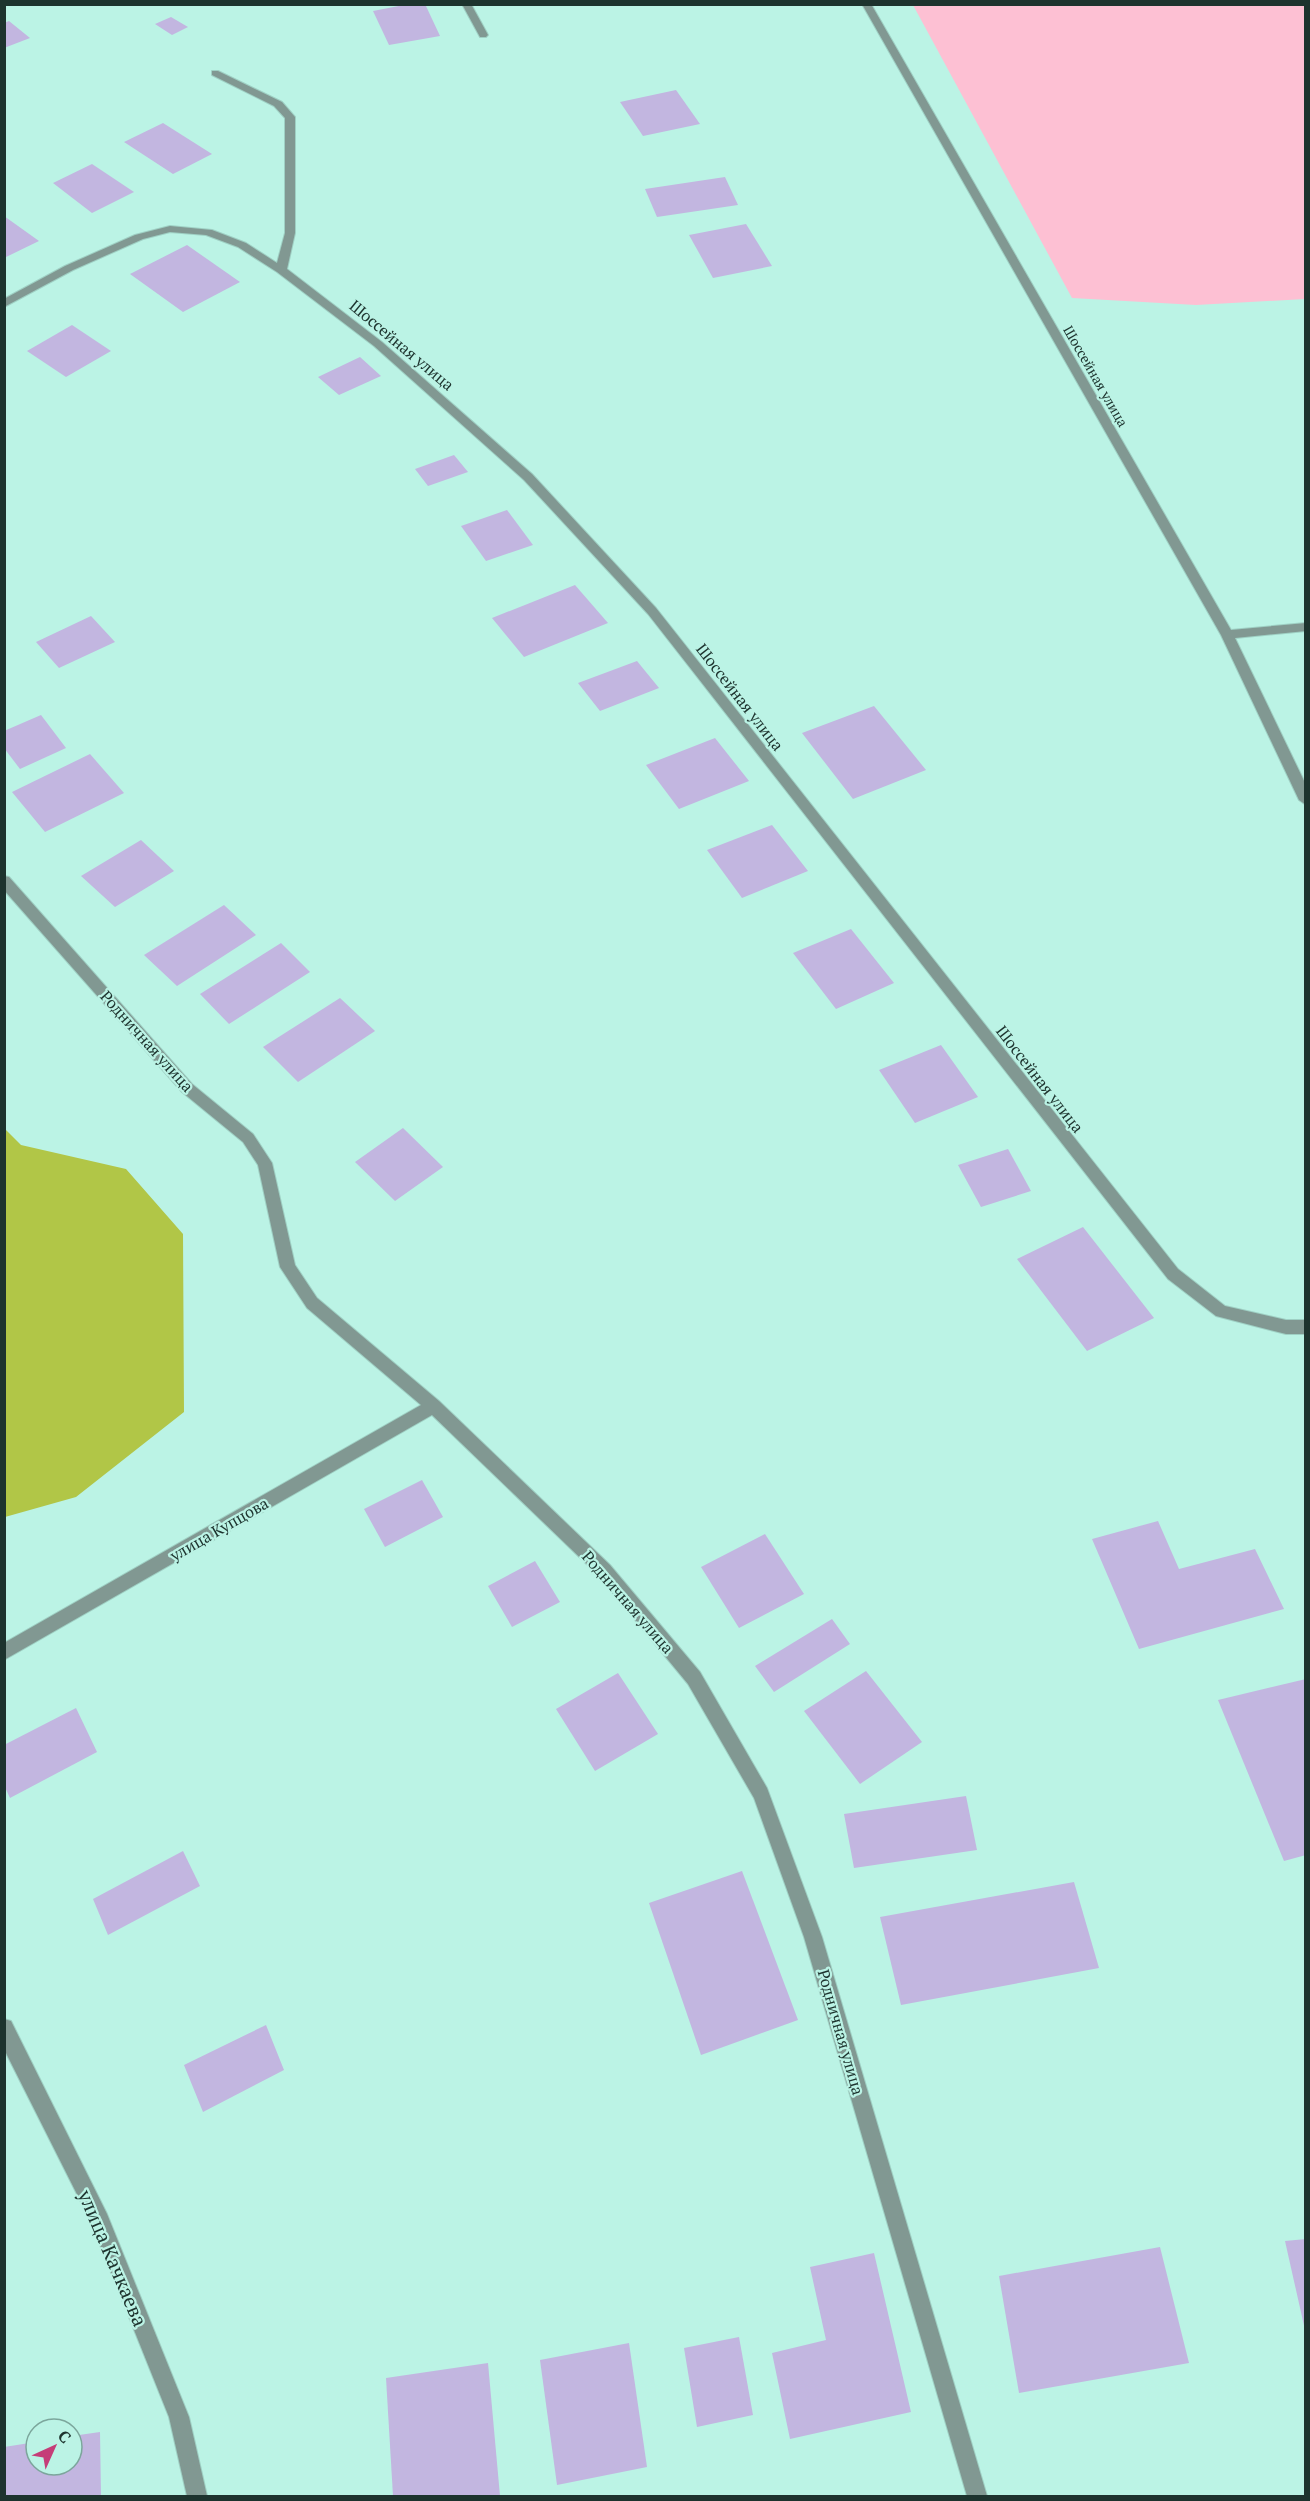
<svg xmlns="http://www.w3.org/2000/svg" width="1310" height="2501" viewBox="0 0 1310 2501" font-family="'PT Serif',serif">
<rect width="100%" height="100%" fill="#bbf3e5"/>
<path fill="#fdc0d3" d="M913 5H1305V299L1196 305 1072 298Z"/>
<path fill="#b1c647" d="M5 1129 21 1145 126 1169 183 1234 184 1412 76 1497 5 1517Z"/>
<g fill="#c2b6e0">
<path d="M409 4H425L440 36 389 45 373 11Z"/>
<path d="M171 17 188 27 172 35 155 24Z"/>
<path d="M9 21 30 38 4 48V23Z"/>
<path d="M676 90 700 124 643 136 620 102Z"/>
<path d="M163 123 212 154 173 174 124 142Z"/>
<path d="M92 164 134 192 92 213 53 183Z"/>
<path d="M725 177 738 205 657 217 645 189Z"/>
<path d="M4 216 39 241 4 258Z"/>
<path d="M746 224 772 266 713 278 689 235Z"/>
<path d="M187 245 240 282 183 312 130 274Z"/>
<path d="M72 325 111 351 66 377 27 351Z"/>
<path d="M360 357 381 376 339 395 318 377Z"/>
<path d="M454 455 468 472 428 486 415 469Z"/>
<path d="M507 510 533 545 486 561 461 526Z"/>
<path d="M575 585 608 623 524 657 492 618Z"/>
<path d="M91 616 115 642 59 668 36 642Z"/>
<path d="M637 661 659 688 600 711 578 683Z"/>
<path d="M874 706 926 770 853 799 802 733Z"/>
<path d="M41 715 66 748 20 769 4 748V731Z"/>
<path d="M715 738 749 781 679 809 646 765Z"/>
<path d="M90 754 124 793 45 832 12 792Z"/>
<path d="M772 825 808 871 742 898 707 850Z"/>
<path d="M141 840 174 871 115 907 81 876Z"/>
<path d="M224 905 256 935 177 986 144 955Z"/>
<path d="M851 929 894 983 836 1009 793 953Z"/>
<path d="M281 943 310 972 229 1024 200 994Z"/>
<path d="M340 998 375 1031 298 1082 263 1047Z"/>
<path d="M941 1045 978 1097 915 1123 879 1070Z"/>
<path d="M403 1128 443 1167 395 1201 355 1162Z"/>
<path d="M1008 1149 1031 1191 981 1207 958 1165Z"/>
<path d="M1083 1227 1154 1318 1087 1351 1017 1259Z"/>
<path d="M422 1480 443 1517 385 1547 364 1509Z"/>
<path d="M1158 1521 1179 1569 1255 1549 1284 1609 1139 1649 1092 1539Z"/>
<path d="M765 1534 804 1594 739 1628 701 1567Z"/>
<path d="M535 1561 560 1602 512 1627 488 1586Z"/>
<path d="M832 1619 850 1644 774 1692 755 1666Z"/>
<path d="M866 1671 922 1742 860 1784 804 1711Z"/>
<path d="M618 1673 658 1734 595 1771 556 1709Z"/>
<path d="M1306 1679V1855L1284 1861 1218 1700Z"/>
<path d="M76 1708 97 1752 10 1798 4 1785V1745Z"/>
<path d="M966 1796 977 1850 854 1868 844 1814Z"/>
<path d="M183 1851 200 1886 108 1935 93 1899Z"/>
<path d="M742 1871 798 2020 701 2055 649 1903Z"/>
<path d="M1074 1882 1099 1968 901 2005 880 1917Z"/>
<path d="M266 2025 284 2070 203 2112 184 2065Z"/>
<path d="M1306 2239V2330H1305L1285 2241Z"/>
<path d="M1160 2247 1189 2363 1019 2393 999 2276Z"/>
<path d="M874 2253 911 2412 790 2439 772 2353 826 2340 810 2267Z"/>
<path d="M739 2337 753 2415 697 2427 684 2348Z"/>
<path d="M629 2343 647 2467 557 2485 540 2360Z"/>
<path d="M488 2363 500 2496H393L386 2378Z"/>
<path d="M100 2432 101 2496H4V2447L36 2442V2465H72V2436Z"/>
</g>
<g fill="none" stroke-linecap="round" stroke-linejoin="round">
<g stroke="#9fd0c4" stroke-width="2">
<g id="minor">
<path d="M462 4H471L488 35 486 37H480Z"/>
<path d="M862 4H871L1231 630 1306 623V631L1235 638 1306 785V805L1299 800 1221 635Z"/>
<path d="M212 71H218L282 102 295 117V233L287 269 382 342 532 474 656 608 1178 1269 1225 1306 1286 1320H1306V1334H1286L1216 1316 1168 1279 648 614 524 480 374 346 277 272 238 247 206 235 170 232 143 239 73 270 4 307V299L65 266 135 235 170 226 212 230 246 243 277 263 285 233V118L274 106 212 75Z"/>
<path d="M4 876 9 877 192 1084 253 1134 272 1163 295 1265 317 1298 439 1401 610 1565 700 1672 767 1788 822 1937 987 2496H967L804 1937 754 1798 688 1684 598 1575 432 1415 4 1660V1643L421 1405 307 1308 280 1267 258 1165 243 1142 182 1092 4 890Z"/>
<path d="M4 2019 11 2021 107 2214 189 2417 207 2496H187L169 2417 90 2220 4 2049Z"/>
</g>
</g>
<use href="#minor" fill="#819892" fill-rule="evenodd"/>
</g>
<g text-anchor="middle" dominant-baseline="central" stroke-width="4.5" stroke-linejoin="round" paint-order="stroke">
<g font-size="14" fill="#1d332e" stroke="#bbf3e5">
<text transform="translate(1096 376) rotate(60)">Шоссейная улица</text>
</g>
<g font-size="16" fill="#1d332e" stroke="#bbf3e5">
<text transform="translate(402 345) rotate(40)">Шоссейная улица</text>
<text transform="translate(740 697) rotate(52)">Шоссейная улица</text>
<text transform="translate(147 1041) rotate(48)">Родничная улица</text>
<text transform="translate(1040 1079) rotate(52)">Шоссейная улица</text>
<text transform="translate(219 1529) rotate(-30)">улица Купцова</text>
<text transform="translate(628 1602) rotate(49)">Родничная улица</text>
<text transform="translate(841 2032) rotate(74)">Родничная улица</text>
</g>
<g font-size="20" fill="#1d332e" stroke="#bbf3e5">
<text transform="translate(113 2258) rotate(67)">улица Качкаева</text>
</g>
</g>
<rect width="1310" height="2501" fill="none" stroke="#1d332e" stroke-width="12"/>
<g transform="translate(54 2447) rotate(45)"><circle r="28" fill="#bbf3e5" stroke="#7ca69c" stroke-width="1.5"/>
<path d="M0-4.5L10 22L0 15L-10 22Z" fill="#c53d78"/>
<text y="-9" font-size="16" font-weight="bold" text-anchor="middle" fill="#1d332e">С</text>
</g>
</svg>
